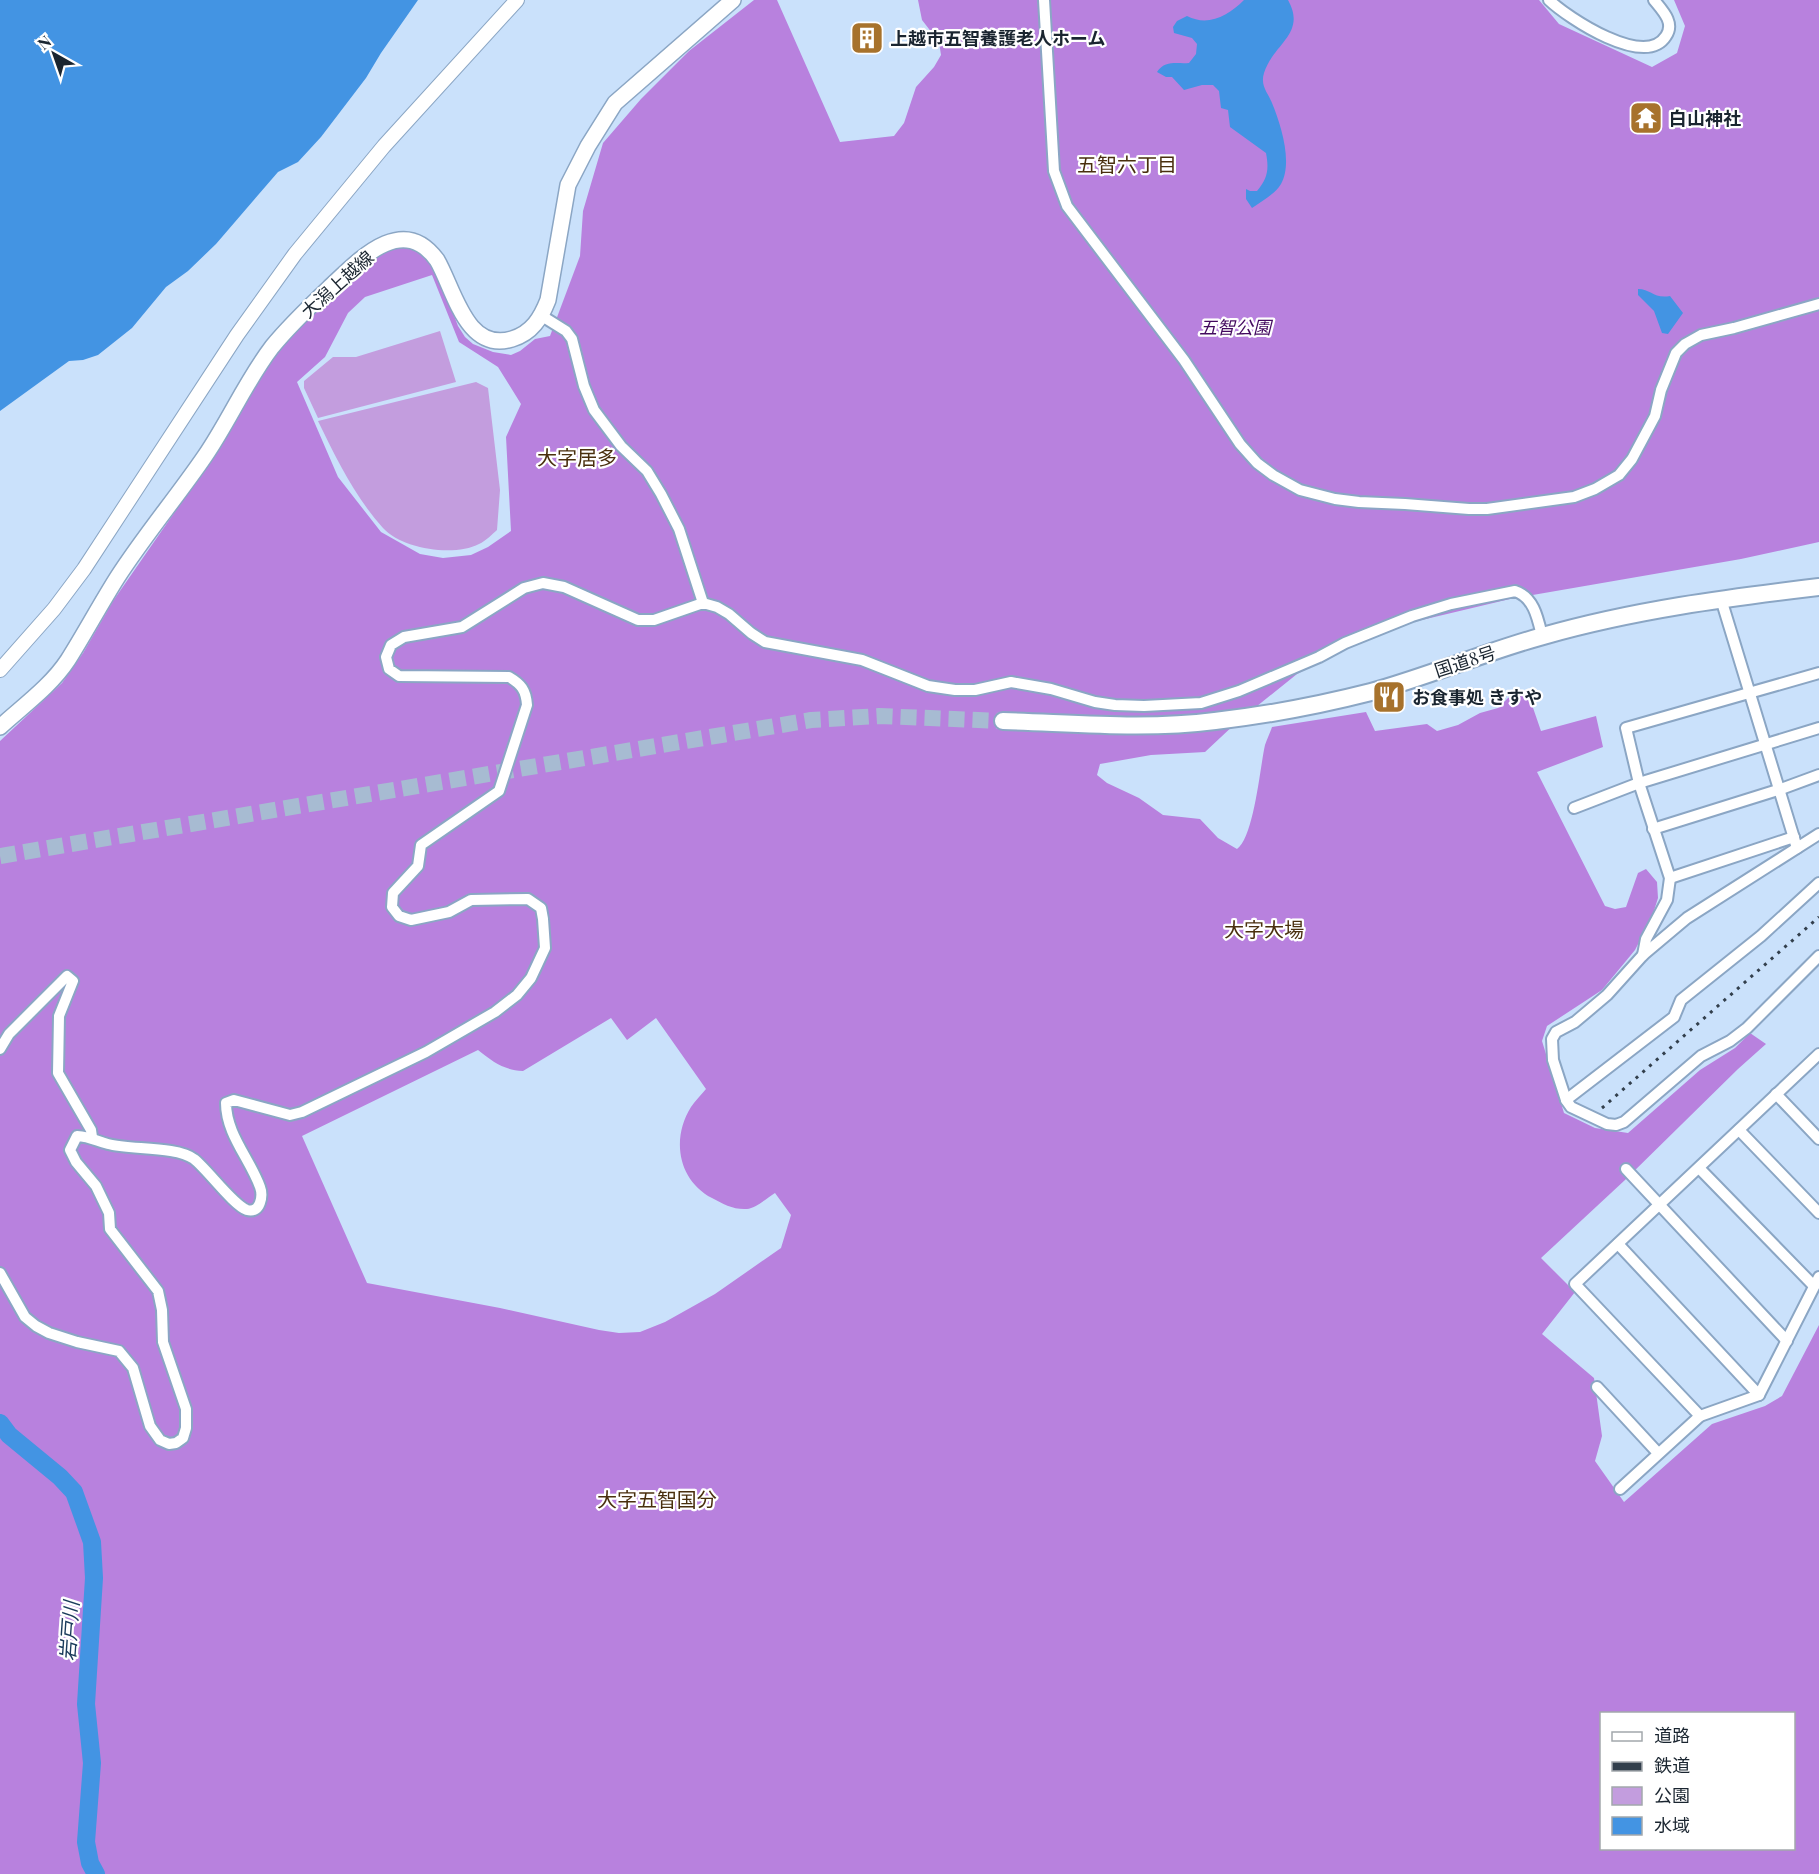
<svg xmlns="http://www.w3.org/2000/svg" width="1819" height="1874" viewBox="0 0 1819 1874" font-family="'Playfair Display','Noto Sans JP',serif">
<rect width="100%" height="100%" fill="#cae1fb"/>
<g fill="#c39dde">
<path d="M440 331 456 382 318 418 304 388V381L333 357H356Z"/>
<path d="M476 382 488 388 500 490 497 530C492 534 486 541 479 544 454 557 402 549 383 528 355 497 336 458 318 421Z"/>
</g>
<path fill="#b881de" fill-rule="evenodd" d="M754 0H777L840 142 894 136 904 123 916 87 934 67 941 55 939 42 922 20 918 0H1539L1559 24 1652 67 1677 53 1685 26 1674 0H1819V542L1741 559 1510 599 1405 624 1357 642 1297 674 1236 723 1205 752 1151 755 1100 764 1097 775 1107 783 1139 798 1163 815 1200 819 1218 838 1237 849C1254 837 1260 767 1265 745 1267 739 1270 733 1272 727L1366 712 1375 731 1427 724 1437 731 1458 725 1480 713 1498 708 1508 698 1523 694 1531 702 1541 731 1596 716 1603 747 1537 772 1605 906 1615 909 1626 907 1638 873 1646 869 1657 882 1658 898 1652 917 1635 950 1602 990 1547 1026 1542 1041 1564 1113 1595 1128 1628 1133 1700 1070 1735 1048 1750 1033 1766 1044 1738 1069 1625 1180 1541 1258 1575 1292 1542 1334 1594 1378 1602 1436 1595 1461 1624 1502 1712 1424 1765 1406 1782 1396 1819 1325V1874H0V741L62 683 83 653 113 601 224 441 272 359 290 337 363 265 388 250 405 246 420 251 436 268 458 326 465 337 473 344 493 352 511 355 520 351 535 339 550 336 580 256 583 211 603 143 641 99 689 51ZM432 275 459 342 498 367 521 404 506 437 511 531 488 547 471 555 443 558 420 554 381 532 338 477 297 382 325 357 348 313 365 297ZM611 1018 627 1040 656 1018 706 1089C701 1095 695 1101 691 1107 671 1139 678 1180 712 1198 723 1204 734 1210 747 1209 756 1208 767 1198 775 1193L791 1215 781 1248 715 1294 665 1322 640 1332 619 1333 599 1330 500 1308 367 1283 302 1136 478 1050C493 1062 504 1070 523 1071ZM1602 1714H1794V1848H1602Z"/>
<g fill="#4394e3">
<path d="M0 0H418L381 53 366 78 321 137 298 162 278 172 216 244 188 271 166 287 132 328 98 355 83 360 69 361 0 411Z"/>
<path d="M1244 0H1288C1307 34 1273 44 1264 73 1260 86 1268 93 1272 103 1281 125 1293 163 1281 184 1275 194 1262 201 1252 208L1246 199V189L1250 191H1257C1268 178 1269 169 1266 153L1230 127 1228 110 1221 108 1219 91 1213 85H1202L1184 90 1172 77H1166L1157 72C1165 60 1176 64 1189 63L1196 54 1197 44 1192 38 1174 33 1173 27 1177 21 1187 16C1208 27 1228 16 1244 0Z"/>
<path d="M1638 289C1651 289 1654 299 1670 296L1683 313 1668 334 1662 333 1654 311 1638 295Z"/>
</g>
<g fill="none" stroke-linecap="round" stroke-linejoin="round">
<path stroke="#4394e3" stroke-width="18" d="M0 1423 9 1435 60 1477 74 1492 92 1542 94 1578 86 1704 92 1763 86 1842 90 1863 96 1874"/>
<path stroke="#a7bbd2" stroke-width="16" stroke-dasharray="16 8" stroke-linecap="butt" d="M0 856 811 720 879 716 1003 721"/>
<g stroke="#8ba6c4" stroke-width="14">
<g id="minor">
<path d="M1044 0 1054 171 1067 206 1184 360 1240 444 1257 463 1273 475 1300 490 1335 499 1359 502 1405 504 1469 509H1487L1574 497 1595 489 1619 475 1632 459 1655 416 1661 390 1676 353 1685 344 1701 335 1734 328 1819 304"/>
<path d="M1549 0C1568 18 1645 69 1666 36 1675 23 1663 11 1654 0"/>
<path d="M542 316 566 331 572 339 584 386 594 410 621 446 647 471 661 494 679 529 703 603"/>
<path d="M1721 599 1797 848"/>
<path d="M1574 808 1639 783 1819 728"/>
<path d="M1653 829 1781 789 1819 775"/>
<path d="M1819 834 1687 918 1643 955 1607 995 1575 1022 1556 1032 1552 1039 1553 1060 1566 1100 1571 1107 1607 1124 1616 1125 1624 1122 1701 1056 1730 1041 1747 1028 1819 956"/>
<path d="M1670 878 1794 837"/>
<path d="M1643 955 1646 939 1667 900 1670 878 1639 783 1626 728 1819 673"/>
<path d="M0 1049 9 1034 67 976 73 981 59 1016 58 1073 91 1130 92 1137"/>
<path d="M1776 1094 1819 1139"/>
<path d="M1566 1100 1674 1017 1681 1000 1761 936 1819 883"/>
<path d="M1739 1130 1819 1213"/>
<path d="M1699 1168 1814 1286"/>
<path d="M1626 1169 1787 1341"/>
<path d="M1618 1244 1759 1395"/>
<path d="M0 1273 25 1317 36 1326 49 1333 77 1342 119 1351 133 1368 150 1426 160 1440 169 1444 176 1443 183 1438 186 1428V1409L163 1342 162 1310 158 1291 110 1229 109 1213 96 1186 76 1162 70 1150 77 1136C91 1137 96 1141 108 1144 130 1150 176 1146 194 1159 208 1170 233 1205 247 1210 261 1214 263 1195 260 1187 250 1159 226 1134 226 1103L234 1100 290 1115 302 1112 426 1052 495 1012 517 995 531 978 545 948 543 919 541 908 528 899 471 900 449 912 411 920 399 916 392 907 393 893 418 866 421 845 499 791 527 705C526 690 521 684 509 677L399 676 389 669 386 657 391 645 404 637 462 627 524 588 543 583 564 587 638 620H654L703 603 717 607 729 614 751 633 765 642 862 660 928 686 955 690H975L1011 682 1051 689 1095 702 1115 705 1144 706 1201 703 1239 691 1319 657 1345 643 1412 616 1451 604 1515 591C1534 597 1538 619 1542 636"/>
<path d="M1597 1387 1658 1453"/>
<path d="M1700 1416 1575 1284 1819 1054"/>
<path d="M1620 1489 1700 1416 1759 1395 1819 1277"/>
</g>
</g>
<g stroke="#8ba6c4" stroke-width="16">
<path id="tertiary" d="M0 670 54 609 84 569 237 335 295 254 384 146 517 0"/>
</g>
<g stroke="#8ba6c4" stroke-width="18">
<path id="secondary" d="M0 727C23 706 51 686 68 660 85 633 100 605 117 578 144 536 177 497 205 456 229 421 246 381 272 347 289 326 309 307 329 288 358 261 402 212 437 260 454 289 466 353 512 339 532 333 541 318 548 300L568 185 588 146 615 103 733 0"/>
</g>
<g stroke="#8ba6c4" stroke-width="20">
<path id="trunk" d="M1003 721C1073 723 1145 730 1215 721 1267 715 1320 705 1371 692 1429 676 1485 652 1543 636 1634 610 1726 598 1819 587"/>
</g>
<use href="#minor" stroke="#fff" stroke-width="10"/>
<use href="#tertiary" stroke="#fff" stroke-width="14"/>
<use href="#secondary" stroke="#fff" stroke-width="15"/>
<use href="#trunk" stroke="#fff" stroke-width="16"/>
<path stroke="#323f4c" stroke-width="3" stroke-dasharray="3 6" stroke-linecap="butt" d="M1602 1108 1819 917"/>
</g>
<defs>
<g id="building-square" transform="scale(1.725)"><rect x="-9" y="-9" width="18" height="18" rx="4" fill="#a7722c" stroke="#fff"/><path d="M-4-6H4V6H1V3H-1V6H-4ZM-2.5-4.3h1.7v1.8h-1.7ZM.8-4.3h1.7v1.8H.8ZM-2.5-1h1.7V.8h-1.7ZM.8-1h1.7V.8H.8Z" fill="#fff"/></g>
<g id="temple-square" transform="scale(1.725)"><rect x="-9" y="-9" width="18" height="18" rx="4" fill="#a7722c" stroke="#fff"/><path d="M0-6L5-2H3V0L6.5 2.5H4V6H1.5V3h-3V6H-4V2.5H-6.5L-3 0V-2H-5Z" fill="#fff"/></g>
<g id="restaurant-square" transform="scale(1.725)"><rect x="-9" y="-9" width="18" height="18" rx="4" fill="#a7722c" stroke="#fff"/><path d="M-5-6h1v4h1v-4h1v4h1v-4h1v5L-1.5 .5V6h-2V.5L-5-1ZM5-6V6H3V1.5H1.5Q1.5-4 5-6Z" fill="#fff"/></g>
</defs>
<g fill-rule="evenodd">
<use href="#building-square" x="867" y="38"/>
<use href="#temple-square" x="1646" y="118"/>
<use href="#restaurant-square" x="1389" y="697"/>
</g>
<g text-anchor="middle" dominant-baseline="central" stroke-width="4.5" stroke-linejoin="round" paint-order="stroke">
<g font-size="18" font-weight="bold" fill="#1a2530" stroke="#fff" text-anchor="start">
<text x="890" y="38">上越市五智養護老人ホーム</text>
<text x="1669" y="118">白山神社</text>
<text x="1412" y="697">お食事処 きすや</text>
</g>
<g font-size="18" fill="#1a2530" stroke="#fff">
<text transform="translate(337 284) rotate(-42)">大潟上越線</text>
<text transform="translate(1465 661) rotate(-18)">国道8号</text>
</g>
<g font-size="18" font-style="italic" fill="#430a5f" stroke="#fff">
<text x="1235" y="327">五智公園</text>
</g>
<g font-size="20" fill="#492f0e" stroke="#fff">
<text x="1127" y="163">五智六丁目</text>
<text x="577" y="456">大字居多</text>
<text x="1264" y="928">大字大場</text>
<text x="657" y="1498">大字五智国分</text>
</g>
<g font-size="20" font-style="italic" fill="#1a3b5b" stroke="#fff">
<text transform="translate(68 1631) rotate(-86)">岩戸川</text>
</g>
</g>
<rect x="1600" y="1712" width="195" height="138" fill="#ffffff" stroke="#a3a8ac" stroke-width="1.5"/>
<rect x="1612" y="1732" width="30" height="9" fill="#ffffff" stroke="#a3a8ac" stroke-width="1.5"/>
<text x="1654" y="1742" font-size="18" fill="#1a2530">道路</text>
<rect x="1612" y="1762" width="30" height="9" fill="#323f4c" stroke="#a3a8ac" stroke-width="1.5"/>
<text x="1654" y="1772" font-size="18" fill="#1a2530">鉄道</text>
<rect x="1612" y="1787" width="30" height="18" fill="#c39dde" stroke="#a3a8ac" stroke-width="1.5"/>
<text x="1654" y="1802" font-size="18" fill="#1a2530">公園</text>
<rect x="1612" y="1817" width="30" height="18" fill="#4394e3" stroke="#a3a8ac" stroke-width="1.5"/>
<text x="1654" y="1832" font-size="18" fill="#1a2530">水域</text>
<g transform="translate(54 54) rotate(320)" stroke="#ffffff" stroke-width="4.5" paint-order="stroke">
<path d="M0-4.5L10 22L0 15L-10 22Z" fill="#1a2530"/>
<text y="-9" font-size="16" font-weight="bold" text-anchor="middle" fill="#1a2530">N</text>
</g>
</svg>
